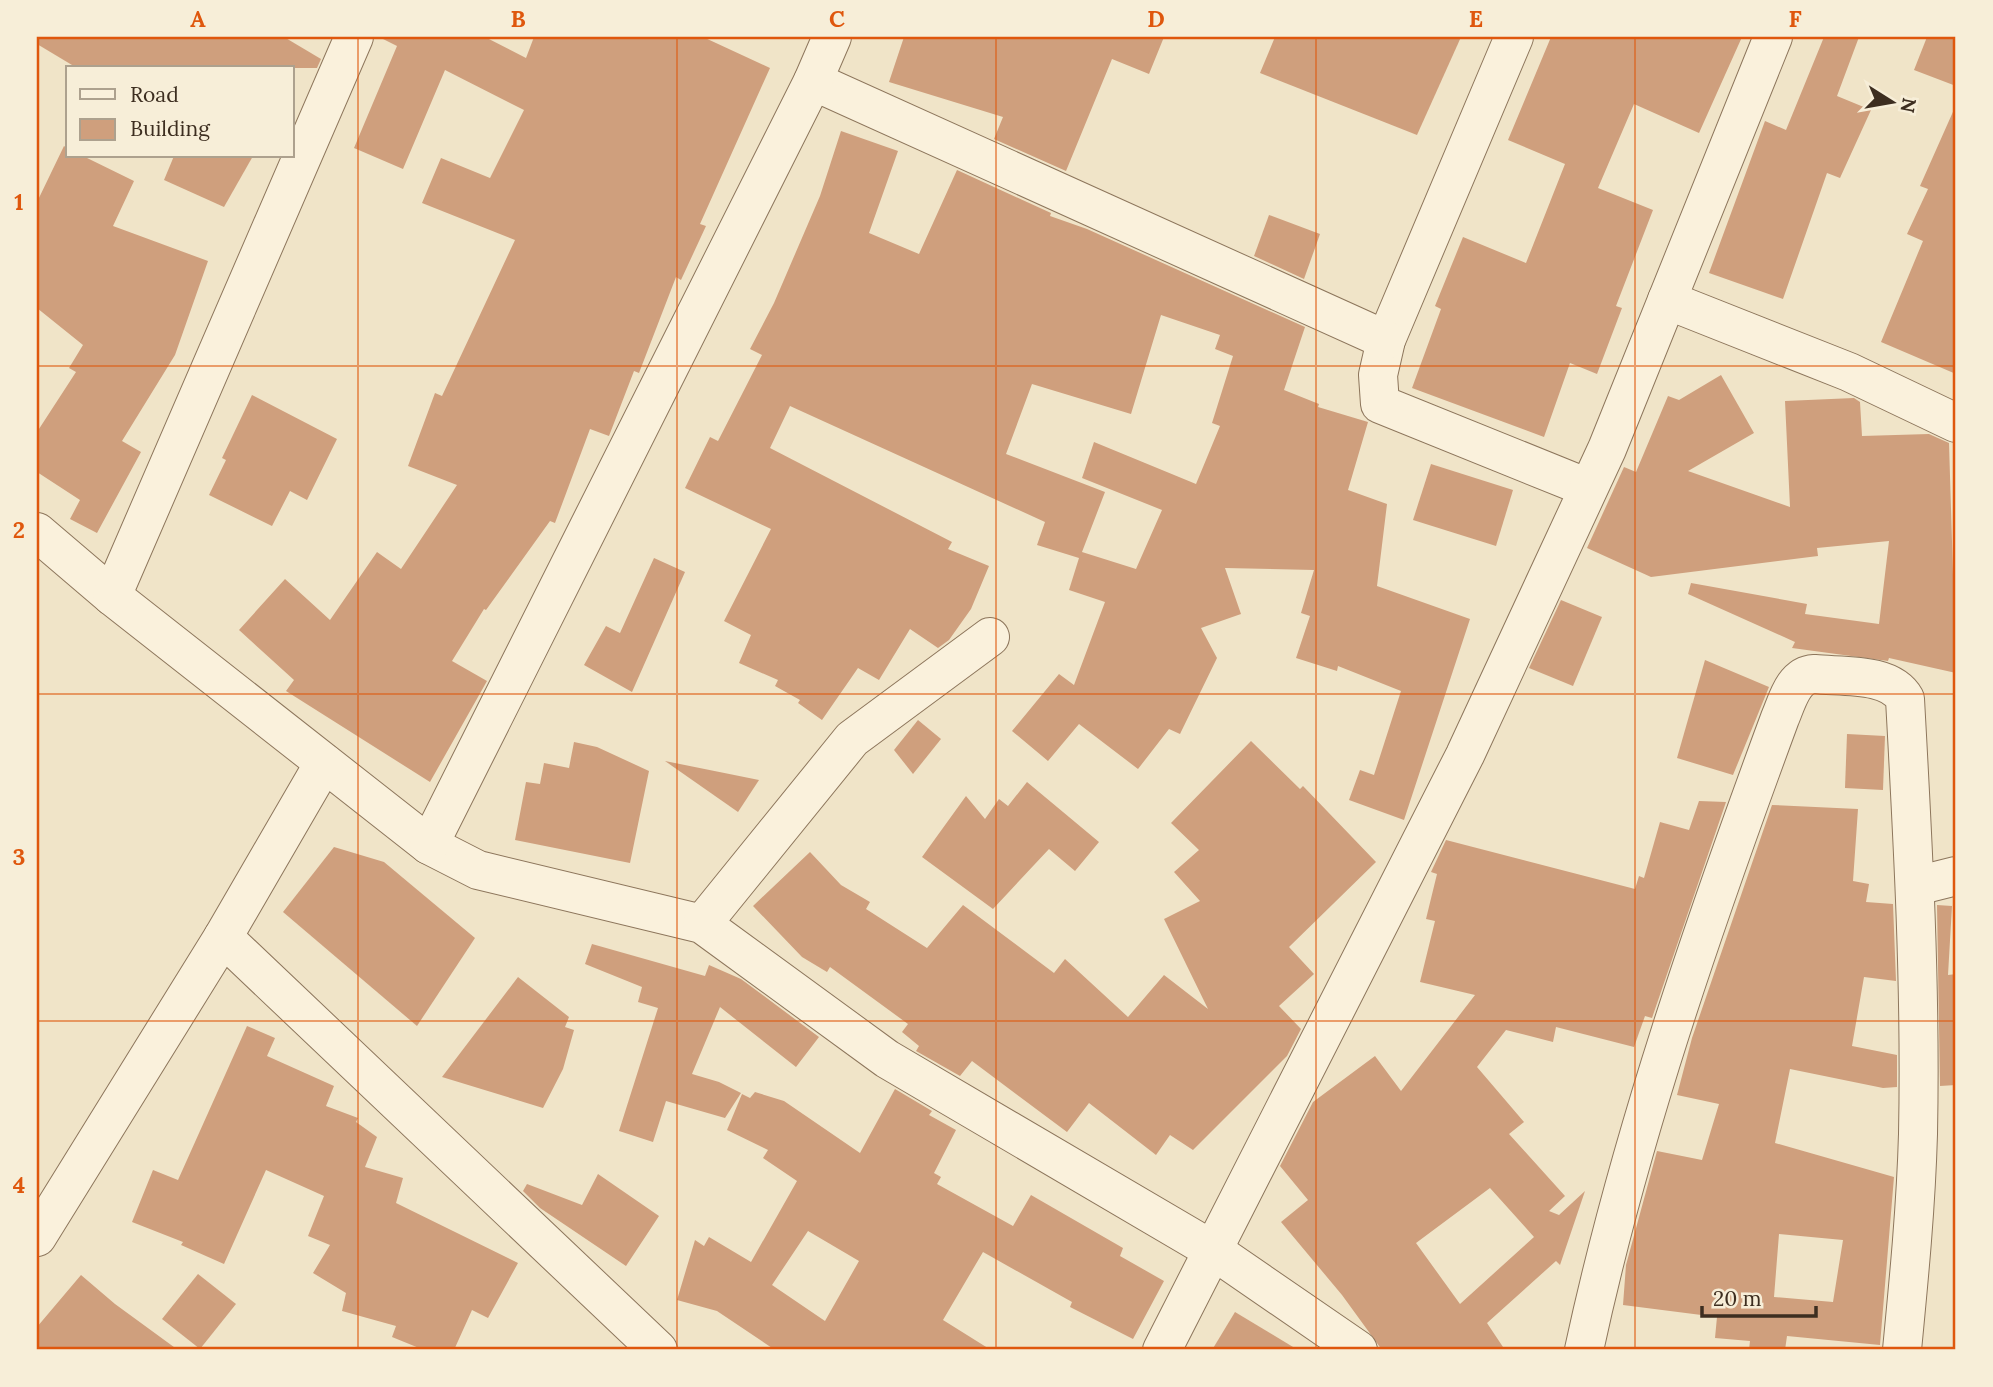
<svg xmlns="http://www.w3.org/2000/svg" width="1993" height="1387" viewBox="0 0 1993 1387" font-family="Lora,serif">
<rect width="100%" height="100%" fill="#f0e4c8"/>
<g fill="#cf9f7d" fill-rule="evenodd">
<path d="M37 37H284L321 59 317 68H77L37 44Z"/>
<path d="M379 37H485L526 58 534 37H703L770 68 700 224 706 226 681 280 676 277 639 373 634 371 609 436 590 429 555 523 550 521 486 610 484 609 452 661 487 681 430 782 286 691 294 680 239 630 285 579 330 620 377 552 401 569 457 485 408 466 435 393 442 396 515 240 422 203 441 158 490 178 524 110 445 70 403 169 354 148 397 46Z"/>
<path d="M904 37H1164L1149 74 1112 59 1066 171 994 139 1003 117 889 82Z"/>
<path d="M1275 37H1461L1417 135 1260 73Z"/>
<path d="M1551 37H1742L1699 133 1634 104 1598 188 1653 210 1616 306 1622 308 1597 374 1570 363 1544 437 1412 388 1441 309 1435 306 1463 237 1526 263 1565 164 1508 140Z"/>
<path d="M1824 37H1859L1837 96 1871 110 1840 178 1827 173 1783 299 1709 273 1765 121 1786 130Z"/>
<path d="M1927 37H1956V86L1914 70Z"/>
<path d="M1956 105V374L1881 342 1923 241 1907 234 1928 189 1920 186Z"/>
<path d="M841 131 898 151 869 233 919 254 957 170 1051 213 1050 216 1087 229 1305 327 1284 390 1319 404 1318 407 1368 422 1348 490 1387 504 1377 586 1470 619 1404 820 1349 800 1360 770 1374 775 1401 691 1338 666 1337 671 1296 658 1310 616 1301 613 1314 570 1225 568 1241 614 1201 628 1217 658 1180 734 1169 729 1138 769 1079 724 1048 761 1012 731 1059 674 1074 685 1105 602 1069 590 1079 558 1037 545 1045 522 790 406 770 448 952 542 948 549 989 566 971 609 949 640 938 648 910 629 879 680 858 668 822 720 798 703 800 700 775 686 778 680 739 663 751 635 724 621 771 529 685 488 710 437 718 441 762 355 750 349 774 303 820 196ZM1161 315 1220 335 1215 349 1233 356 1212 423 1220 426 1196 484 1094 442 1082 478 1162 510 1136 569 1082 552 1105 492 1006 454 1032 384 1131 414Z"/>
<path d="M64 146 68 149V156H83L134 181 113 226 208 261 175 355 122 441 141 452 97 533 70 519 80 500 37 472V432L76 372 69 368 83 345 37 308V202Z"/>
<path d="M174 156H253L224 207 164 180Z"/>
<path d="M1269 215 1320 234 1304 279 1254 256Z"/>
<path d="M1721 375 1754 433 1688 471 1790 507 1785 401 1854 398 1860 402 1862 436 1929 434 1949 443 1956 673 1889 658 1888 661 1792 648 1795 642 1688 594 1691 583 1807 604 1805 614 1879 624 1889 541 1817 548 1818 556 1651 577 1587 548 1624 467 1636 472 1668 396 1679 400Z"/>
<path d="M252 395 337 439 307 500 290 491 272 526 209 495 226 460 222 458Z"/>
<path d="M1431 464 1513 490 1496 546 1413 520Z"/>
<path d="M654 558 685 572 632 692 584 665 606 626 620 633Z"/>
<path d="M1561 600 1602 617 1573 686 1529 668Z"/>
<path d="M1705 660 1769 687 1733 775 1677 758Z"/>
<path d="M918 720 941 739 913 774 894 750Z"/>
<path d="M1847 734 1885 736 1883 790 1845 788Z"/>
<path d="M1251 741 1300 789 1303 786 1376 862 1289 947 1314 974 1279 1006 1301 1029 1287 1056 1193 1150 1170 1135 1156 1155 1089 1103 1067 1132 972 1061 960 1076 916 1051 919 1046 902 1032 908 1024 830 967 827 972 802 957 753 906 810 852 841 885 870 902 866 909 927 948 963 905 1054 973 1065 959 1128 1017 1164 975 1208 1009 1164 919 1200 901 1174 872 1199 850 1171 823Z"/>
<path d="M574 742 597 747 649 771 630 863 515 840 526 782 540 784 544 763 569 768Z"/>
<path d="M665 761 759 780 738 812Z"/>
<path d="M1027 782 1099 842 1075 871 1049 849 993 909 922 857 966 796 985 819 999 799 1008 806Z"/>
<path d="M1699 801 1726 802 1652 1018 1645 1016 1634 1047 1556 1027 1553 1042 1506 1030 1477 1067 1524 1122 1509 1134 1565 1196 1549 1211 1559 1215 1585 1191 1560 1265 1556 1261 1487 1323 1505 1350H1382L1342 1295 1281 1222 1308 1200 1280 1166 1313 1102 1375 1056 1401 1091 1475 995 1420 982 1435 921 1426 919 1437 874 1431 872 1446 840 1635 889 1639 876 1644 878 1660 822 1689 830ZM1490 1188 1534 1237 1460 1304 1416 1243Z"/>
<path d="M1772 805 1858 809 1853 881 1869 884 1866 902 1893 904 1896 981 1864 977 1852 1046 1897 1055V1087L1883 1088 1790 1069 1775 1143 1894 1177 1880 1345 1787 1336 1785 1350H1749L1750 1341 1715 1338 1717 1317 1623 1305 1626 1265 1657 1151 1702 1160 1719 1104 1677 1095 1692 1038ZM1779 1234 1843 1240 1833 1302 1774 1297Z"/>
<path d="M334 847 384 862 475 938 417 1026 283 912Z"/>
<path d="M1937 905 1952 906 1948 975 1956 974V1085L1940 1086Z"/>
<path d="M592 944 705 976 709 965 741 979 819 1037 796 1067 720 1007 692 1074 719 1082 741 1093 725 1118 666 1101 653 1142 619 1131 658 1008 638 1002 642 987 585 964Z"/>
<path d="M518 977 569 1017 565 1027 574 1030 563 1069 543 1108 442 1077Z"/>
<path d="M247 1026 275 1038 267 1056 334 1086 326 1106 358 1118 356 1122 377 1137 365 1167 403 1178 396 1203 518 1263 488 1318 472 1310 454 1350H424L392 1337 396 1326 342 1311 346 1293 313 1273 330 1245 308 1236 324 1196 266 1170 224 1264 181 1245 183 1242 132 1222 153 1170 178 1180Z"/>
<path d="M895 1089 932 1111 929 1115 956 1130 934 1173 941 1177 937 1184 1013 1226 1031 1195 1123 1248 1120 1256 1164 1281 1133 1339 1070 1307 1072 1302 983 1252 943 1320 991 1350H775L717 1311 677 1300 695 1240 704 1246 709 1237 751 1262 797 1181 763 1158 768 1150 727 1130 742 1094 750 1098 755 1092 784 1101 860 1153ZM808 1231 859 1261 825 1321 772 1285Z"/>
<path d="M598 1174 659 1216 626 1266 540 1208 523 1191 527 1184 582 1205Z"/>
<path d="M198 1274 236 1304 200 1349 162 1319Z"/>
<path d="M81 1275 115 1304 178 1350H37V1327Z"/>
<path d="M1235 1312 1298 1350H1212Z"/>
</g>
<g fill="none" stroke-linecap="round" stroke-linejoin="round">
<g stroke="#8d765c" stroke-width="40">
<g id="street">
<path d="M1514 37 1386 340 1378 375 1380 404 1588 488"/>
<path d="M813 81 1386 340"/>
<path d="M1667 300 1849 372 1956 423"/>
<path d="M37 532 112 596 429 845 478 870 702 924 887 1059 1214 1251 1358 1350"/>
<path d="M112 596 354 37"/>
<path d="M429 845 813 81 832 37"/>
<path d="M1916 886 1956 876"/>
<path d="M702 924 852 739 990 637"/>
<path d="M223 937 658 1350"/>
<path d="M37 1237 223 937 324 763"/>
<path d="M1162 1350 1465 755 1607 449 1773 37"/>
<path d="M1584 1350C1630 1136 1704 924 1780 718 1787 702 1793 675 1814 674 1842 677 1890 672 1905 699 1913 844 1921 989 1918 1134 1916 1206 1909 1278 1902 1350"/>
</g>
</g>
<use href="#street" stroke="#faf1dc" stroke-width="38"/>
</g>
<path fill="none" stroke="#df570d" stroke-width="2" stroke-opacity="0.55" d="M358 37V1350M677 37V1350M996 37V1350M1316 37V1350M1635 37V1350M37 366H1956M37 694H1956M37 1021H1956"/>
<rect width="1993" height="1387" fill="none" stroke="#f7eed8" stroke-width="77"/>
<rect x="66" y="66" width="228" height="91" fill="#f7eed8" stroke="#ada18e" stroke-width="2"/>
<rect x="80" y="89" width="35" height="10" fill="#faf1dc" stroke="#ada18e" stroke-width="2"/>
<text x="130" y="102" font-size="21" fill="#3d2e20">Road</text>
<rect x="80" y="119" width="35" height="21" fill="#cf9f7d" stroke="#ada18e" stroke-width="2"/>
<text x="130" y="136" font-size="21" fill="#3d2e20">Building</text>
<g transform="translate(1892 102) rotate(101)" stroke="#f7eed8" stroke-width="5" paint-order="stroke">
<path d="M0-5L12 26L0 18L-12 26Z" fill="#3d2e20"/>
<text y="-10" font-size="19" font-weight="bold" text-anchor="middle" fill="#3d2e20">N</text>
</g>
<path d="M1702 1306v10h114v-10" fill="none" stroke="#3d2e20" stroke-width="3.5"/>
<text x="1713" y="1306" font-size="21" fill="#3d2e20" stroke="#f7eed8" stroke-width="5" paint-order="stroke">20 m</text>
<rect x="38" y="38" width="1916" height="1310" fill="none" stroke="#df570d" stroke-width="2.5"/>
<g font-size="23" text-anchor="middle" font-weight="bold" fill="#df570d">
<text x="198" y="27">A</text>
<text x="518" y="27">B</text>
<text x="837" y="27">C</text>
<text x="1156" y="27">D</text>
<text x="1476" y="27">E</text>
<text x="1795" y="27">F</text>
<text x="19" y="210">1</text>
<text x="19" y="538">2</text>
<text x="19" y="865">3</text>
<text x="19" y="1193">4</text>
</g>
</svg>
